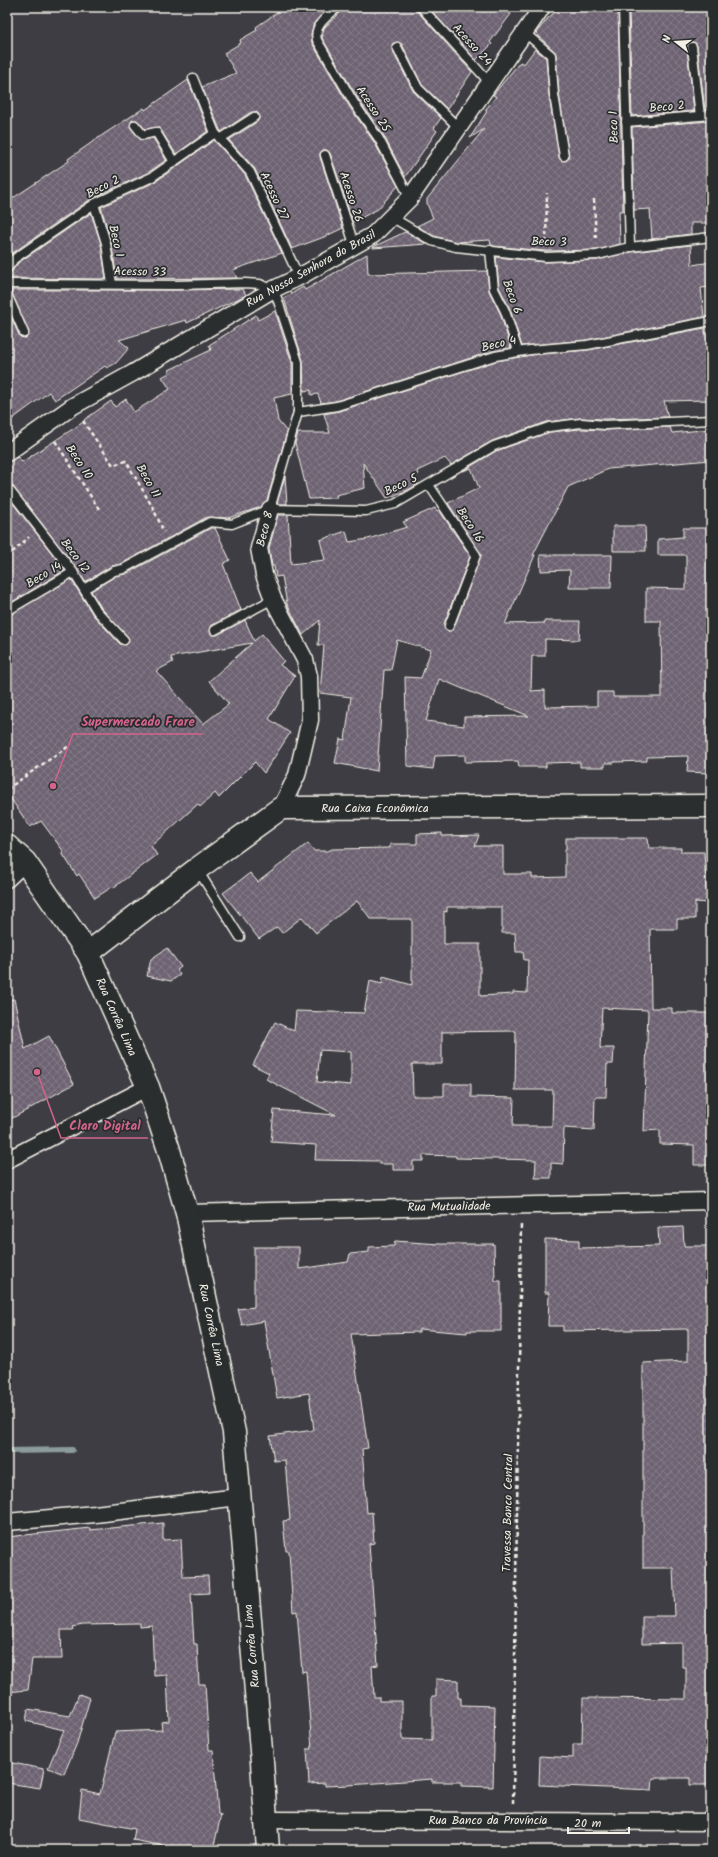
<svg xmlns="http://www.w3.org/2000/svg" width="718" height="1857" viewBox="0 0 718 1857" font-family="Kalam,sans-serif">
<defs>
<pattern id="building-cross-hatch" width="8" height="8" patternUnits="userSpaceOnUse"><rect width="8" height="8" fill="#6e6373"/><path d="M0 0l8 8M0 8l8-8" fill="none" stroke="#837a87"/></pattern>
</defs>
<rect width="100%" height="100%" fill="#3e3d43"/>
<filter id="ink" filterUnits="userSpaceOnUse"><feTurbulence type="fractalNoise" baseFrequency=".025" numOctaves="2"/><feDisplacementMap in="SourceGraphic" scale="8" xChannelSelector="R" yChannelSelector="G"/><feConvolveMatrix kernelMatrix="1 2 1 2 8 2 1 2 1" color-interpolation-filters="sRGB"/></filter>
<g filter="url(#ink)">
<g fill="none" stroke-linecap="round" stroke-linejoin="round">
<path stroke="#8c9c9b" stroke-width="6" d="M7 1451 72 1450"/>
</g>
<g fill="url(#building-cross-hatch)" stroke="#f4f1e8" fill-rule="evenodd">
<path d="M285 7H330L314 23 311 34 312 43 349 106 374 142 398 186 378 209 353 222 330 153 327 150H323L320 153V157L343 228 324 237 292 249 255 169 229 140 257 122 259 119V114L256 112H251L221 132 202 87 236 73 224 53 241 43 240 40 257 30 256 27Z"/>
<path d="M343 7H416L417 11 472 72 447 109 422 85 402 44 397 42 392 44V50L413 91 441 118 434 128 437 131 405 177 384 136 359 100 322 38 324 28 342 11Z"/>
<path d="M428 7H502L511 14 490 42 492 44 476 60Z"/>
<path d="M561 7H615L616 10H618L623 211H619L620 244 596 250 546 251 493 246 491 245 490 240 457 242 434 236 417 226 433 218 427 204V199L484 129 470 138 487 111 485 110 496 97 493 95 520 62 524 64 535 49 546 58 549 96 559 157 562 161 569 158 559 94 556 54 536 33 548 18Z"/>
<path d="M640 7H711V110H705L697 46 696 43 692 42 688 43 687 48 694 111 632 116 629 8Z"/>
<path d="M188 80 208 131 176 154 159 127 145 129 137 120H132L130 126 139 138 144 140 153 138 166 160 149 172 91 199 11 254 7 259V202L69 161 68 159 104 134 144 108 145 110Z"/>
<path d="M711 121V218H708V223H691V234L652 239 650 209 634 210 632 127Z"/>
<path d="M214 140 245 175 282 253 233 270 237 278 117 279 111 241 101 207 155 182Z"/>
<path d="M91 213 101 244 106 279 7 278V274L11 272 18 263Z"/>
<path d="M405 232 427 244 373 248V247Z"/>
<path d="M691 245 692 265 711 262V287L701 288 704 317 586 340 522 346 510 309 499 287 496 257 546 262 597 260 631 252Z"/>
<path d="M367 254 368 274 487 271 489 291 500 313 511 348 493 351 336 401 321 403 318 394 311 395V390L304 391 303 361 284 298 303 287 305 290Z"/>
<path d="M243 289 246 295 187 323 186 320 119 340 129 348 116 363 107 368 105 366 55 400 49 392 7 423V308L20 337 26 338 29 333 10 290H177Z"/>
<path d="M275 311 292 363V394L274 398 278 421 287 432 267 500 261 507 228 518 207 517 121 564 111 566 85 582 77 569 11 484 7 482V462L18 457 22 462 85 421 84 420 111 401 115 407 126 399 134 412 170 389 162 377 169 373V370L211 350 209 345 256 315 258 320Z"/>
<path d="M705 328V333H711V400L664 401 668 417 605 419 580 418 547 422 492 441 451 465 445 458 417 471 419 474 413 476 418 484 408 490 387 498 363 463 365 488 336 495 337 498 309 499 295 443 298 433H330L324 414 339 411 496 361 531 355 588 350Z"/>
<path d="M670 427 672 433 711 429V460L608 469 568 487 533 555H535L505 624 545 623 544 621H580L579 640 545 639V656H532L531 691 545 690V707L597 706V692H613V697H662L661 621H646V588L686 589V555H658V539L683 537V528H711V716L709 773 687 772 688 756 647 757V761L614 762V763H605V767H580V762L546 763V767H519L518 761 465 762V755L435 756 433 769 407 766 405 677 421 678 431 650 397 640 391 670H384L377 771 335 763 340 739 345 740 351 697 320 693 324 645H318L320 620 303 635 287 604 282 576 276 577 274 566H272L269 548 278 515H288L291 564 325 560 320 540 346 531 349 542 368 539 407 527 403 522 435 508 437 511 439 510 470 556 444 624 445 630 450 631 454 628 481 555 448 503 479 488 471 468 463 471 496 451 550 432 581 429 605 430ZM439 679 529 716 464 717V726L426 721Z"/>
<path d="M285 476 287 504H278L277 503Z"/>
<path d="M7 496 65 570 7 605Z"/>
<path d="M613 526H645L646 551H613Z"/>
<path d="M211 528H215L230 560 223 564 241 610 212 625 210 632 212 635H217L245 620 254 641 262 634 284 661 280 665 295 676 269 719 290 733 264 773 255 762 219 798 215 793 200 807 198 804 151 846 157 855 113 888 112 887 95 898 79 874 77 876 62 853 64 852 41 821 30 827 7 793V616L71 579 93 615 120 644 126 645 129 642 128 637 101 608 91 591 116 576 126 574ZM252 643 209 681 229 704 203 724 156 671 173 662 171 657Z"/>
<path d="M540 555H612L611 588H569L570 570 541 571Z"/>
<path d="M442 833V836L479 835 475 846H503V874H532V878L565 877V849H566V838H648L649 848H681V852H704L707 903 695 902V919H677V929H650L651 1008H672V1013H711V1165H694V1145L660 1144V1130L644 1131 648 1010 602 1008 600 1048H614L613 1064H607L606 1097H595L594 1130 564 1128 563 1164 551 1163V1178H535L536 1160 456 1158V1156L423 1155V1161H413V1170H393V1164H379V1161L315 1160 316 1145 271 1142 274 1110 336 1115 266 1079 269 1073 253 1065 275 1022 294 1031 296 1011 364 1013 370 981 382 984 383 977 412 985V919H371L357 901 316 933 302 917 282 933 277 927 259 939 223 893 250 873 258 882 308 843 314 851H328L332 849 390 848V844H417V834ZM447 907H502V933H515L516 952H523L524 960H528L527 993 513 992V994L480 996V944H444V911L447 912ZM516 1031 515 1090H553L552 1126H513L514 1098 471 1097V1084H444V1096H413L412 1064H442V1032ZM320 1050 351 1052V1085L317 1082Z"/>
<path d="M167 948 181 967 177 970 180 975 171 981 147 976 151 959Z"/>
<path d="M14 999 25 1049 49 1036 74 1084 7 1121V1000Z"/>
<path d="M683 1227 684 1246H709L711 1316V1785H690V1778H653L652 1790 539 1785 540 1756 573 1758V1744H582L583 1698 686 1699V1667H682V1643L642 1644V1616H675L673 1568H643V1363L688 1361V1329L563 1331V1326H548L549 1293H545V1239L579 1240V1248L659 1246 658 1228Z"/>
<path d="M395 1241 440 1244H494L495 1281H501V1331H467V1333L419 1329V1332L351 1334 368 1448 362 1449 367 1513 372 1512 374 1543 369 1544 378 1665 372 1666 374 1697H379V1701H402V1739L432 1740V1696H436V1679L458 1680V1698H461V1705L495 1706 493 1787 461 1786V1782H432V1779L349 1785 325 1786V1783L309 1784 307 1749H312L306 1671 302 1672 297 1611 293 1612 289 1551H286L283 1521 290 1520 285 1460 274 1461 270 1436 314 1430 309 1393 277 1398 264 1321 242 1325 238 1309 254 1307V1247H299V1269L348 1262 350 1254 369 1252V1247L394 1246Z"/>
<path d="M163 1523V1540L181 1539 183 1577 208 1576 209 1593 191 1594 194 1644H197L199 1684H205L209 1750H213L218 1814 221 1815 213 1850H174V1848L133 1840 135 1829 79 1818 82 1790 100 1794 115 1732 162 1730 161 1722 169 1721 167 1675 154 1676 152 1626 140 1627V1624L83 1625 73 1627 74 1630H61L62 1659H32L28 1690 7 1692V1537L90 1528V1530Z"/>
<path d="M79 1694 90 1698 77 1743 64 1774 48 1768 64 1730 26 1721 28 1709 70 1716Z"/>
<path d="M7 1762 44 1769 40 1788 7 1783Z"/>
</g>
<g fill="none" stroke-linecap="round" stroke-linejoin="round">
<g stroke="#f4f1e8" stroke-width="11">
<g id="lane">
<path d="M338 7C328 16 313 25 317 40L354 103 379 139 410 198"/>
<path d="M421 7 489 82"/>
<path d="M623 7 630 247"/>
<path d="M525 33 551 55 554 95 564 156"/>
<path d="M397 47 418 88 459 128"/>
<path d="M692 47 700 116"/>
<path d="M193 78 215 133 250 172 299 277"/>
<path d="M626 122 711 115"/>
<path d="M135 125 143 135 156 132 174 162"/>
<path d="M220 139 254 117"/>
<path d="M325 155 355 247"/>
<path d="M94 204 106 243 112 284"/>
<path d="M393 218 432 241 456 247 546 257 597 255 630 247 711 237"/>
<path d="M490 250 494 289 505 311 518 351"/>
<path d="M7 269 14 259 94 204 152 177 215 133"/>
<path d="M7 284 177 285 245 283 260 284 272 290 277 298 298 362V412L270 509"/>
<path d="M7 294 24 333"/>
<path d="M298 412 337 406 495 356 530 350 587 345 711 321"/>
<path d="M429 485 476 555 449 626"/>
<path d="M7 487 73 572 97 611 124 640"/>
<path d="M84 589 114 571 123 569 210 522 232 524 270 509 366 511 395 504 494 446 549 427 581 423 605 425 711 420"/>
<path d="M7 611 73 572"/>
<path d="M215 630 273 599"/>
<path d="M197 869 240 937"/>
</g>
</g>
<g stroke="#f4f1e8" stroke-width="19">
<g id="street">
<path d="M7 453 73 406 133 373 272 290 299 277 373 235 410 198 542 7"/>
<path d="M270 509 259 548 264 575 273 599 305 660 309 676 310 720 297 775 281 808"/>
<path d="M7 879 25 862"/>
<path d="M7 1160 148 1087"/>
<path d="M187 1213 711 1201"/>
<path d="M7 1522 95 1514 239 1497"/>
<path d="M265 1820 711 1822"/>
</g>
</g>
<g stroke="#f4f1e8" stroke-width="25">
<g id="secondary">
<path d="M7 846 25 862 88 953 148 1087 168 1147 187 1213 234 1432 262 1762 268 1850"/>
<path d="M88 953 197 869 281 808 711 806"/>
</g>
</g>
<g stroke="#f4f1e8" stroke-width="2.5" stroke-dasharray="4 3" stroke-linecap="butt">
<path d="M594 199 596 241"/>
<path d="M546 243 547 193"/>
<path d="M83 421 113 465 126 461 153 508 164 532"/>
<path d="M55 441 99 509"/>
<path d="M7 557 29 537"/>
<path d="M7 789 69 746"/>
<path d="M513 1803 521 1222"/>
</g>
<use href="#lane" stroke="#2a2d2e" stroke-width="8"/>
<use href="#street" stroke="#2a2d2e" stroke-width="16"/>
<use href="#secondary" stroke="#2a2d2e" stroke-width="22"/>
</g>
</g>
<g text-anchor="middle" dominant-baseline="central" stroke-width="3.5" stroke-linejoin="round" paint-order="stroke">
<g font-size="12" fill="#f4f1e8" stroke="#2a2d2e">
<text transform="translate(472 45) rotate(48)">Acesso 24</text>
<text transform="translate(667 107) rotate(-5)">Beco 2</text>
<text transform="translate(373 109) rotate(57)">Acesso 25</text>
<text transform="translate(614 127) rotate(-92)">Beco 1</text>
<text transform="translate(103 187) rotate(-27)">Beco 2</text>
<text transform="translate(274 196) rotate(65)">Acesso 27</text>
<text transform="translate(351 197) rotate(72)">Acesso 26</text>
<text transform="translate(116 241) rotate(77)">Beco 1</text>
<text transform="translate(549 242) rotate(1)">Beco 3</text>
<text transform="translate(311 269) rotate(-29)">Rua Nossa Senhora do Brasil</text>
<text transform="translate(140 272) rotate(1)">Acesso 33</text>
<text transform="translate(512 297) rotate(70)">Beco 6</text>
<text transform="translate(499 344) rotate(-13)">Beco 4</text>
<text transform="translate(79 462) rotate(57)">Beco 10</text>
<text transform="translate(148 481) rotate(60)">Beco 11</text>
<text transform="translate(401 485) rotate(-26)">Beco 5</text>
<text transform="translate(470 525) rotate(57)">Beco 16</text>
<text transform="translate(265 529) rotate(-76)">Beco 8</text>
<text transform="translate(75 556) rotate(54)">Beco 12</text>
<text transform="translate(44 575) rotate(-31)">Beco 14</text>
<text x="375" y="808">Rua Caixa Econômica</text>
<text transform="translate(116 1017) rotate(66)">Rua Corrêa Lima</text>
<text transform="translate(449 1207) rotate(-1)">Rua Mutualidade</text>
<text transform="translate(211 1325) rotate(78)">Rua Corrêa Lima</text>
<text transform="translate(508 1513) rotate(-89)">Travessa Banco Central</text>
<text transform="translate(252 1646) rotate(-95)">Rua Corrêa Lima</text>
<text x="488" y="1820">Rua Banco da Província</text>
</g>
</g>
<path fill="none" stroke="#d4648c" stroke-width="1.5" d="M53 786L73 734H203M37 1072L61 1138H148"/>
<g fill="#d4648c" stroke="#2a2d2e" stroke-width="1.5">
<circle cx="53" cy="786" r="4"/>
<circle cx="37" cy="1072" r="4"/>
</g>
<g font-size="13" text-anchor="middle" font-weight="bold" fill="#d4648c" stroke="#2a2d2e" stroke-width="3.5" stroke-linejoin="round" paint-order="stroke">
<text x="138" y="726">Supermercado Frare</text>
<text x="105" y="1130">Claro Digital</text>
</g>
<rect width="718" height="1857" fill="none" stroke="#2a2d2e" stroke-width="24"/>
<rect x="12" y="12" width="694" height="1833" fill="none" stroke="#f4f1e8" stroke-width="1.5" filter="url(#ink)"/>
<g transform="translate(676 42) rotate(287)" stroke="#2a2d2e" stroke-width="3" paint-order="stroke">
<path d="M0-3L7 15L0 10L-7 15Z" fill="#f4f1e8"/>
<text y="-6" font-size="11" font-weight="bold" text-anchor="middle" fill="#f4f1e8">N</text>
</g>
<path d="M568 1827v6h61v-6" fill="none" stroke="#f4f1e8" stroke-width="2"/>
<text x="574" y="1827" font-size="12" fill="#f4f1e8" stroke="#2a2d2e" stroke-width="3" paint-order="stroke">20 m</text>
</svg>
